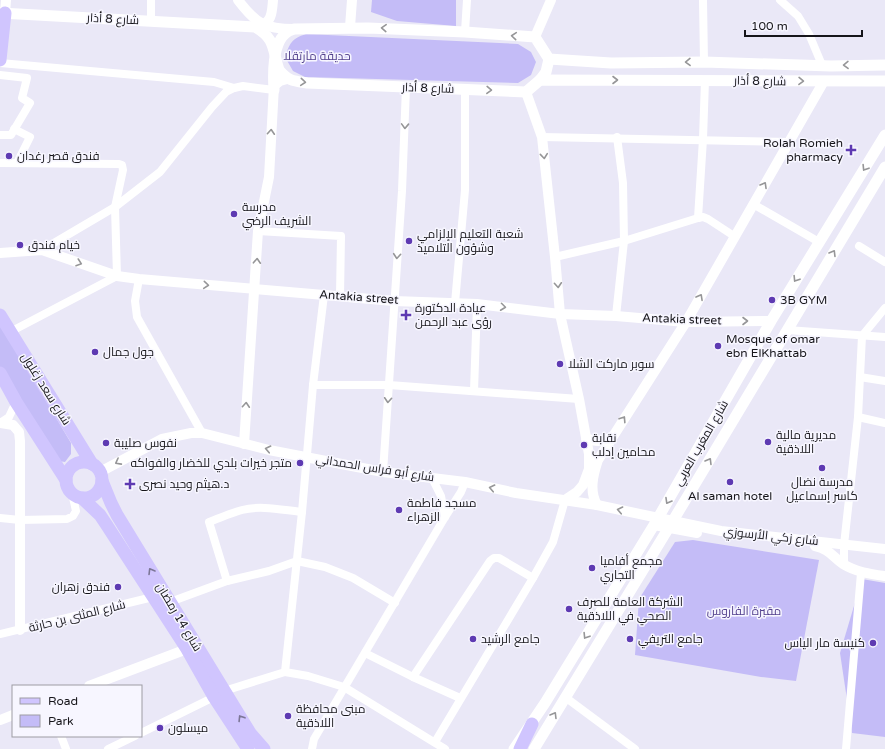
<svg xmlns="http://www.w3.org/2000/svg" width="885" height="749" viewBox="0 0 885 749" font-family="'Varela Round',Cairo,sans-serif">
<rect width="100%" height="100%" fill="#eae8f7"/>
<g fill="#c4bcf7">
<path d="M372 0H456V26L397 21 371 12Z"/>
<path d="M306 34 518 44 531 52 536 62 531 75 518 83 305 77 293 71 285 57C290 43 291 39 306 34Z"/>
<path d="M0 324 71 443V454L65 462 53 460 0 368Z"/>
<path d="M693 540 819 560 796 681 761 677 635 655 639 599 675 542Z"/>
<path d="M862 579 885 583V737L852 733 840 653Z"/>
</g>
<g fill="none" stroke-linecap="round" stroke-linejoin="round">
<g stroke="#fff" stroke-width="8">
<path d="M151 0V22"/>
<path d="M703 0 704 62"/>
<path d="M780 0 798 16 809 34 822 65"/>
<path d="M465 32 467 0"/>
<path d="M0 63 214 82 234 88"/>
<path d="M0 75 27 78 22 98 30 103 11 135H0"/>
<path d="M14 129 30 137 17 163"/>
<path d="M542 137 789 142"/>
<path d="M0 163 119 164 122 165 123 170 115 207 117 276 10 332"/>
<path d="M753 204 819 242"/>
<path d="M698 218 703 139 705 80"/>
<path d="M258 231 341 236 340 296"/>
<path d="M859 246 885 262"/>
<path d="M42 250 115 207 160 172 212 107 226 92 234 88 243 86 274 90"/>
<path d="M555 257 624 241 698 218 703 217 708 219 734 236"/>
<path d="M139 279 135 301 137 317 202 433"/>
<path d="M324 295 313 385 302 512 285 672 308 676 344 687 445 749"/>
<path d="M455 303 465 190V90"/>
<path d="M616 316 624 241 623 183 617 137"/>
<path d="M787 330 885 337"/>
<path d="M860 377 885 381"/>
<path d="M313 385H389L579 399"/>
<path d="M474 391 477 304"/>
<path d="M858 417 885 423"/>
<path d="M0 423 9 417 16 402"/>
<path d="M383 472 402 191 406 87"/>
<path d="M432 478 441 496 445 517"/>
<path d="M0 518 20 520 67 519 73 516 76 511 72 493"/>
<path d="M844 564V545L858 417 862 336 885 308"/>
<path d="M227 581 209 522C220 518 231 513 242 510 261 505 282 510 302 512"/>
<path d="M170 602 227 581 269 571 297 561 325 567 353 578 395 603"/>
<path d="M0 634 153 597"/>
<path d="M365 653 413 677 460 698"/>
<path d="M413 677 490 561 494 558H499L533 578"/>
<path d="M224 691 285 672"/>
<path d="M565 697 635 749"/>
<path d="M141 733 214 697"/>
<path d="M61 736 66 749"/>
<path d="M435 742 533 578 553 542 565 500"/>
<path d="M108 749 135 736"/>
<path d="M312 749 314 739 445 517 461 492 465 482"/>
<path d="M846 749 861 573"/>
</g>
<g stroke="#fff" stroke-width="10">
<path d="M238 0C256 24 265 29 294 29"/>
<path d="M5 13 6 0"/>
<path d="M259 26C272 23 272 12 273 0"/>
<path d="M350 27 352 0"/>
<path d="M535 37 551 0"/>
<path d="M526 92 542 137 555 257 560 314 579 399 589 454V469L583 485 577 492 565 500"/>
<path d="M0 253 42 250 117 276 139 279 394 301 477 304 560 314 616 316 686 322 771 321"/>
<path d="M0 423 13 425 19 432 20 441V630"/>
<path d="M586 438C595 442 603 443 611 437"/>
<path d="M244 444 258 231 269 177 274 86 280 81 287 79"/>
<path d="M100 472 162 439 191 433H202L269 450 383 472 465 482 516 493 597 505 721 531 885 549"/>
<path d="M597 505C589 491 593 475 598 460L686 322 824 81"/>
<path d="M654 525 697 533"/>
<path d="M815 546C829 549 832 556 843 564 856 572 870 574 885 576"/>
<path d="M89 686 187 649"/>
<path d="M0 720 13 715"/>
</g>
<g stroke="#fff" stroke-width="11">
<path d="M0 13 255 27C276 39 272 49 279 70 288 81 294 81 307 83L526 92 540 80 885 81"/>
<path d="M540 80 546 72 549 59"/>
<path d="M274 90C273 74 272 44 286 33 288 31 292 30 294 29L368 28 465 32 535 37 549 59 611 63 704 62 831 66 885 65"/>
<path d="M514 749 545 703 654 525 771 321 885 135"/>
<path d="M534 749 668 529 885 167"/>
</g>
<g stroke="#d0c5fe" stroke-width="13">
<path d="M0 60 5 13"/>
<path d="M0 315 92 464"/>
<path d="M0 373 16 402 66 480"/>
<circle cx="84" cy="480" r="18"/>
<path d="M102 481 111 503 117 515 250 733 264 749"/>
<path d="M82 498 100 515 106 524 187 649 214 697 248 749"/>
<path d="M520 749 532 724"/>
</g>
</g>
<defs><path id="oneway-chevron" d="M-2-3.5L2.5 0L-2 3.5" fill="none" stroke-width="1.6" stroke-linecap="round" stroke-linejoin="round"/></defs>
<g stroke="#969698">
<use href="#oneway-chevron" transform="translate(384 28) rotate(-177)"/>
<use href="#oneway-chevron" transform="translate(514 36) rotate(-175)"/>
<use href="#oneway-chevron" transform="translate(688 62) rotate(179)"/>
<use href="#oneway-chevron" transform="translate(846 65) rotate(179)"/>
<use href="#oneway-chevron" transform="translate(615 80)"/>
<use href="#oneway-chevron" transform="translate(801 81) rotate(1)"/>
<use href="#oneway-chevron" transform="translate(303 82) rotate(5)"/>
<use href="#oneway-chevron" transform="translate(489 90) rotate(2)"/>
<use href="#oneway-chevron" transform="translate(405 126) rotate(92)"/>
<use href="#oneway-chevron" transform="translate(271 132) rotate(-86)"/>
<use href="#oneway-chevron" transform="translate(544 156) rotate(84)"/>
<use href="#oneway-chevron" transform="translate(865 168) rotate(122)"/>
<use href="#oneway-chevron" transform="translate(764 185) rotate(-60)"/>
<use href="#oneway-chevron" transform="translate(833 253) rotate(-59)"/>
<use href="#oneway-chevron" transform="translate(397 256) rotate(95)"/>
<use href="#oneway-chevron" transform="translate(257 261) rotate(-87)"/>
<use href="#oneway-chevron" transform="translate(79 263) rotate(19)"/>
<use href="#oneway-chevron" transform="translate(796 279) rotate(122)"/>
<use href="#oneway-chevron" transform="translate(206 285) rotate(5)"/>
<use href="#oneway-chevron" transform="translate(558 285) rotate(86)"/>
<use href="#oneway-chevron" transform="translate(700 297) rotate(-61)"/>
<use href="#oneway-chevron" transform="translate(503 307) rotate(7)"/>
<use href="#oneway-chevron" transform="translate(745 321)"/>
<use href="#oneway-chevron" transform="translate(388 400) rotate(94)"/>
<use href="#oneway-chevron" transform="translate(246 405) rotate(-86)"/>
<use href="#oneway-chevron" transform="translate(623 419) rotate(-57)"/>
<use href="#oneway-chevron" transform="translate(268 449) rotate(-168)"/>
<use href="#oneway-chevron" transform="translate(709 461) rotate(-59)"/>
<use href="#oneway-chevron" transform="translate(118 462) rotate(152)"/>
<use href="#oneway-chevron" transform="translate(492 488) rotate(-168)"/>
<use href="#oneway-chevron" transform="translate(668 501) rotate(120)"/>
<use href="#oneway-chevron" transform="translate(620 510) rotate(-168)"/>
<use href="#oneway-chevron" transform="translate(586 636) rotate(122)"/>
<use href="#oneway-chevron" transform="translate(554 715) rotate(-59)"/>
</g>
<g stroke="#7c7697">
<use href="#oneway-chevron" transform="translate(151 571) rotate(-121)"/>
<use href="#oneway-chevron" transform="translate(241 718) rotate(-122)"/>
</g>
<g fill="#5e3ab2" stroke="#f7f6ff" stroke-width="1.5">
<path d="M849 144h4v4h4v4h-4v4h-4v-4h-4v-4h4z"/>
<circle cx="9" cy="156" r="4"/>
<circle cx="234" cy="214" r="4"/>
<circle cx="409" cy="241" r="4"/>
<circle cx="20" cy="245" r="4"/>
<circle cx="772" cy="300" r="4"/>
<path d="M404 309h4v4h4v4h-4v4h-4v-4h-4v-4h4z"/>
<circle cx="718" cy="346" r="4"/>
<circle cx="95" cy="352" r="4"/>
<circle cx="560" cy="364" r="4"/>
<circle cx="768" cy="442" r="4"/>
<circle cx="106" cy="443" r="4"/>
<circle cx="584" cy="445" r="4"/>
<circle cx="300" cy="463" r="4"/>
<circle cx="822" cy="468" r="4"/>
<circle cx="730" cy="482" r="4"/>
<path d="M128 478h4v4h4v4h-4v4h-4v-4h-4v-4h4z"/>
<circle cx="399" cy="510" r="4"/>
<circle cx="592" cy="568" r="4"/>
<circle cx="118" cy="587" r="4"/>
<circle cx="569" cy="609" r="4"/>
<circle cx="473" cy="639" r="4"/>
<circle cx="630" cy="639" r="4"/>
<circle cx="873" cy="643" r="4"/>
<circle cx="288" cy="716" r="4"/>
<circle cx="160" cy="728" r="4"/>
</g>
<g text-anchor="middle" dominant-baseline="central" stroke-width="3" stroke-linejoin="round" paint-order="stroke">
<g font-size="12" fill="#16151a" stroke="#f7f6ff">
<text transform="translate(113 19) rotate(3)">شارع 8 أذار</text>
<text transform="translate(760 81) rotate(1)">شارع 8 أذار</text>
<text transform="translate(428 88) rotate(2)">شارع 8 أذار</text>
<text transform="translate(359 297) rotate(4)">Antakia street</text>
<text transform="translate(682 319) rotate(2)">Antakia street</text>
<text transform="translate(46 389) rotate(58)">شارع سعد زغلول</text>
<text transform="translate(701 443) rotate(-60)">شارع المغرب العربي</text>
<text transform="translate(375 468) rotate(9)">شارع أبو فراس الحمداني</text>
<text transform="translate(771 536) rotate(6)">شارع زكي الأرسوزي</text>
<text transform="translate(77 616) rotate(-14)">شارع المثنى بن حارثة</text>
<text transform="translate(179 617) rotate(59)">شارع 14 رمضان</text>
</g>
<g font-size="12" fill="#53418e" stroke="#f7f6ff">
<text x="317" y="56">حديقة مارتقلا</text>
<text x="744" y="611">مقبرة الفاروس</text>
</g>
<g font-size="12" fill="#16151a" stroke="#f7f6ff" text-anchor="start">
<text x="843" y="143" text-anchor="end">Rolah Romieh<tspan x="843" dy="14">pharmacy</tspan></text>
<text x="17" y="156">فندق قصر رغدان</text>
<text x="242" y="207">مدرسة<tspan x="242" dy="14">الشريف الرضي</tspan></text>
<text x="417" y="234">شعبة التعليم الإلزامي<tspan x="417" dy="14">وشؤون التلاميذ</tspan></text>
<text x="28" y="245">خيام فندق</text>
<text x="780" y="300">3B GYM</text>
<text x="415" y="308">عيادة الدكتورة<tspan x="415" dy="14">رؤى عبد الرحمن</tspan></text>
<text x="726" y="339">Mosque of omar<tspan x="726" dy="14">ebn ElKhattab</tspan></text>
<text x="103" y="352">جول جمال</text>
<text x="568" y="364">سوبر ماركت الشلا</text>
<text x="776" y="435">مديرية مالية<tspan x="776" dy="14">اللاذقية</tspan></text>
<text x="592" y="438">نقابة<tspan x="592" dy="14">محامين إدلب</tspan></text>
<text x="114" y="443">نفوس صليبة</text>
<text x="292" y="463" text-anchor="end">متجر خيرات بلدي للخضار والفواكه</text>
<text x="822" y="482" text-anchor="middle">مدرسة نضال<tspan x="822" dy="14">كاسر إسماعيل</tspan></text>
<text x="139" y="484">د.هيثم وحيد نصرى</text>
<text x="730" y="496" text-anchor="middle">Al saman hotel</text>
<text x="407" y="503">مسجد فاطمة<tspan x="407" dy="14">الزهراء</tspan></text>
<text x="600" y="561">مجمع أفاميا<tspan x="600" dy="14">التجاري</tspan></text>
<text x="110" y="587" text-anchor="end">فندق زهران</text>
<text x="577" y="602">الشركة العامة للصرف<tspan x="577" dy="14">الصحي في اللاذقية</tspan></text>
<text x="481" y="639">جامع الرشيد</text>
<text x="638" y="639">جامع التريفي</text>
<text x="865" y="643" text-anchor="end">كنيسة مار الياس</text>
<text x="296" y="709">مبنى محافظة<tspan x="296" dy="14">اللاذقية</tspan></text>
<text x="168" y="728">ميسلون</text>
</g>
</g>
<rect x="12" y="685" width="130" height="52" fill="#f7f6ff" stroke="#9d9ca3"/>
<rect x="20" y="698" width="20" height="6" fill="#d0c5fe" stroke="#9d9ca3"/>
<text x="48" y="705" font-size="12" fill="#16151a">Road</text>
<rect x="20" y="715" width="20" height="12" fill="#c4bcf7" stroke="#9d9ca3"/>
<text x="48" y="725" font-size="12" fill="#16151a">Park</text>
<path d="M745 30v6h117v-6" fill="none" stroke="#16151a" stroke-width="2"/>
<text x="751" y="30" font-size="12" fill="#16151a" stroke="#f7f6ff" stroke-width="3" paint-order="stroke">100 m</text>
</svg>
